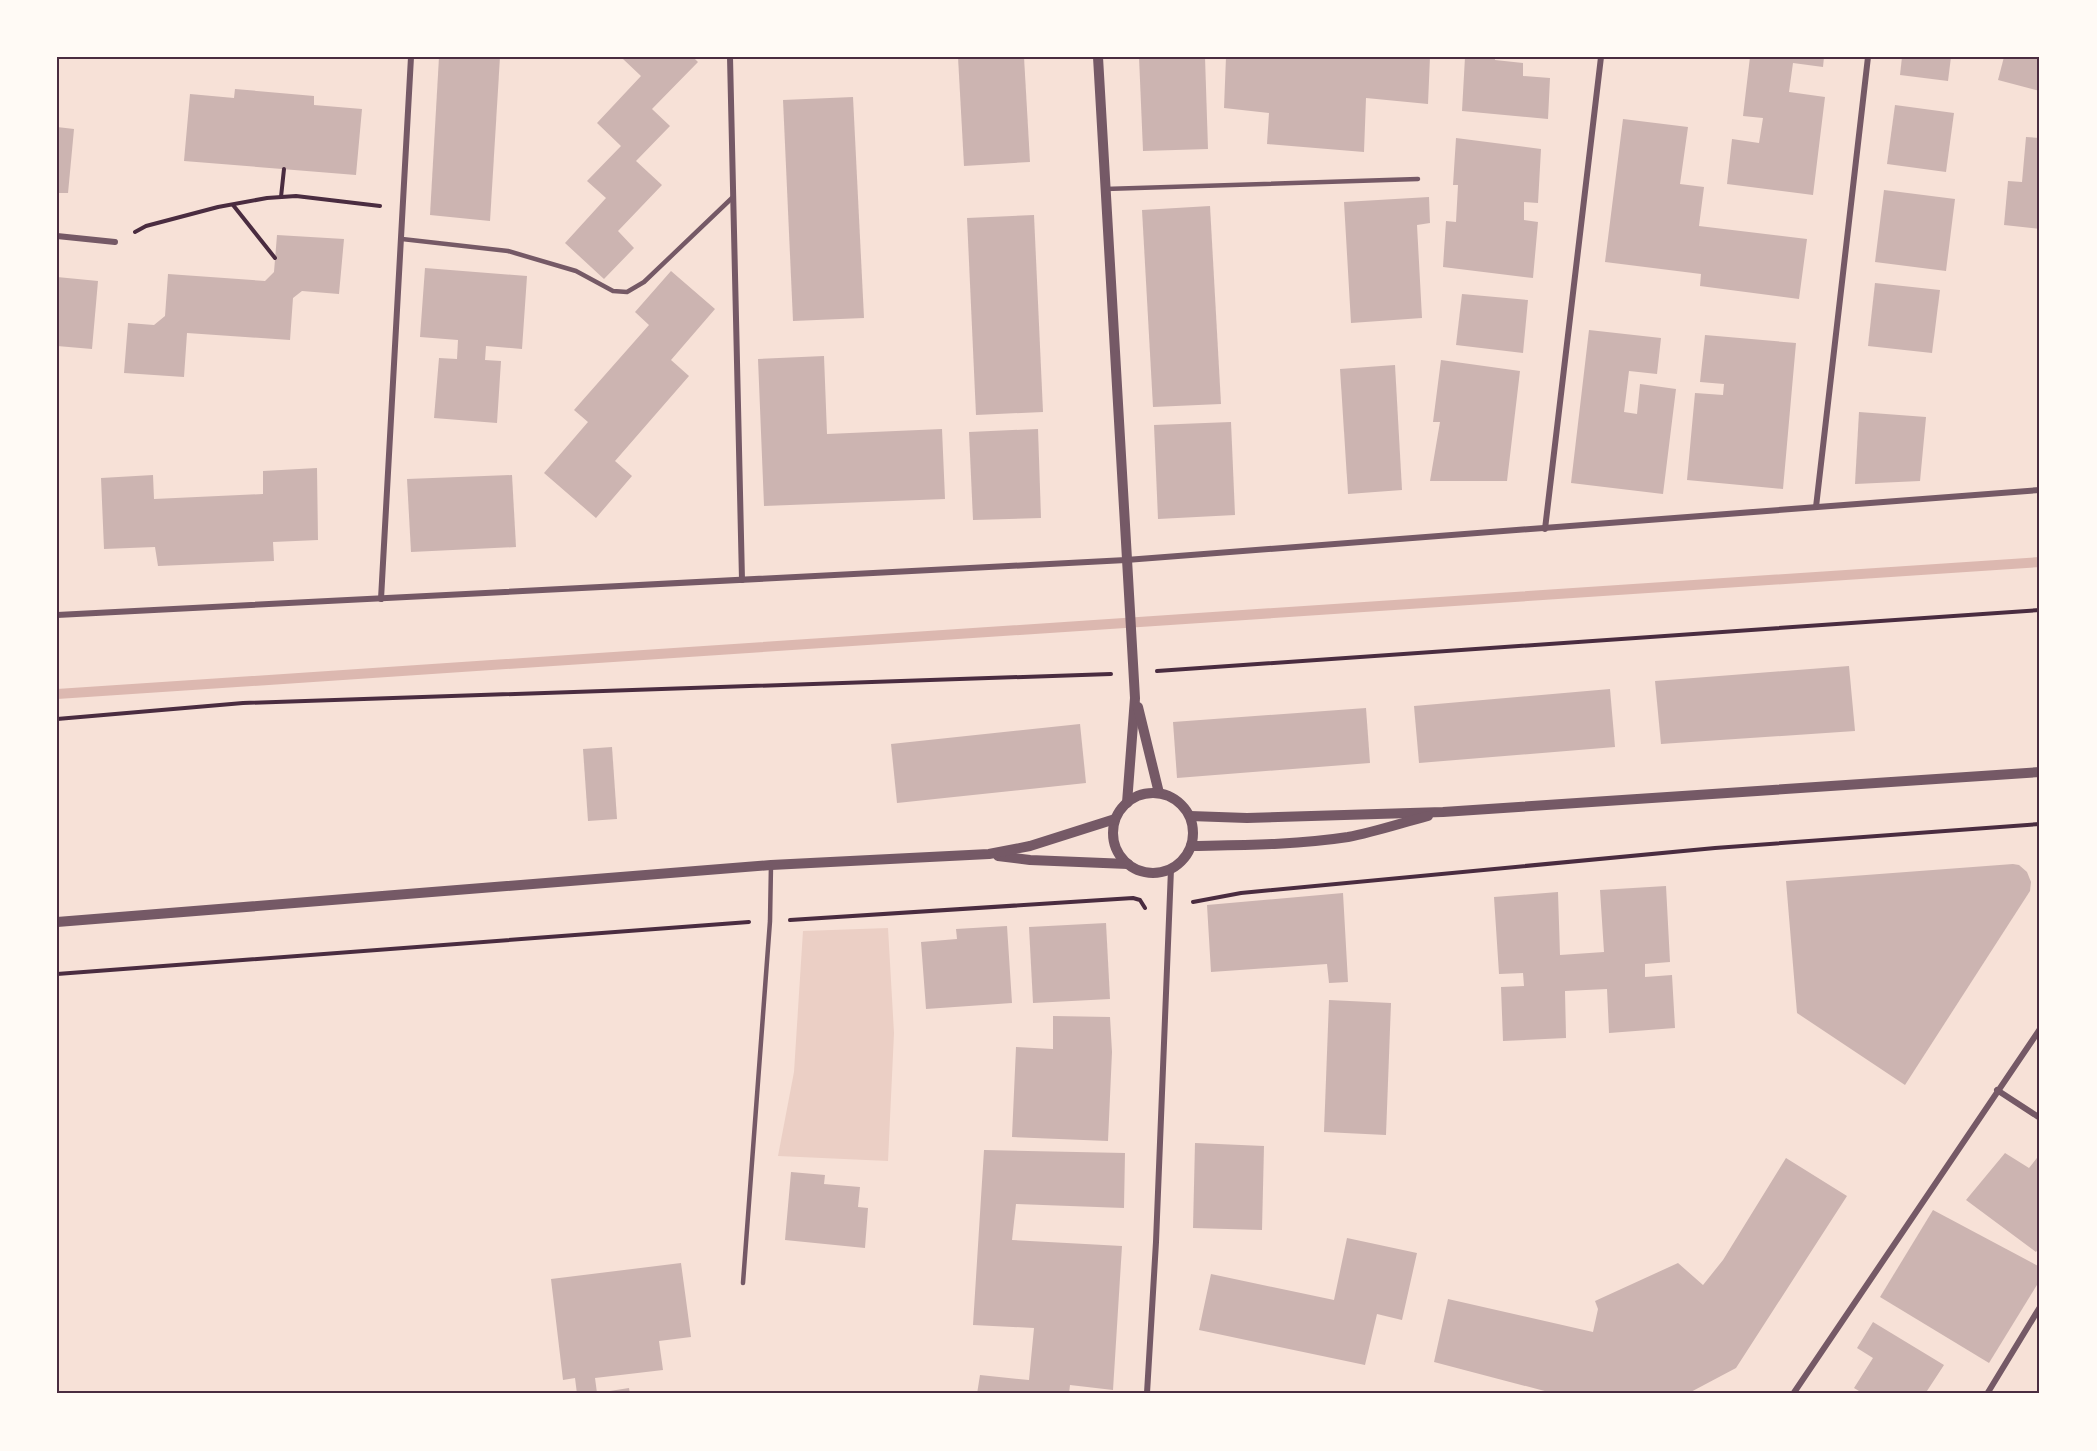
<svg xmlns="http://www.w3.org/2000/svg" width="2097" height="1451" viewBox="0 0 2097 1451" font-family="'Roboto Condensed',sans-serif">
<rect width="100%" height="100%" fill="#f7e1d7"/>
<path fill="#ebcfc5" d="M888 928 894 1033 888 1161 778 1156 794 1072 803 931Z"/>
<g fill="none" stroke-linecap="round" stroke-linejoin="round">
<path stroke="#dcb8b0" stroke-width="10" d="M57 694 2040 562"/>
</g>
<g fill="#ccb4b1">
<path d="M439 57H500L490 221 430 215Z"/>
<path d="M624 57H693L698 62 652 109 670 126 636 161 662 185 618 231 634 248 604 279 565 243 606 198 587 181 621 146 597 123 641 76 623 59Z"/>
<path d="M958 57H1024L1030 162 964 166Z"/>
<path d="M1139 57H1205L1208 149 1143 151Z"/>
<path d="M1226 57H1430L1428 104 1366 98 1364 152 1267 144 1269 113 1224 108Z"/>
<path d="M1465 57H1495V60L1523 63V76L1550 78 1548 119 1462 111Z"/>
<path d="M1750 57H1824L1823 67 1793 63 1789 92 1825 97 1813 195 1727 184 1732 139 1759 143 1763 118 1743 116Z"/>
<path d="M1902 57H1951L1948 81 1900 75Z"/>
<path d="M2004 57H2040V91L1998 80Z"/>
<path d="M235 89 314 96V105L362 109 356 175 184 161 190 94 234 98Z"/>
<path d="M853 97 864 318 793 321 783 100Z"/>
<path d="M1895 105 1954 113 1946 172 1887 164Z"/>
<path d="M1623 119 1688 127 1680 184 1704 187 1699 226 1807 239 1799 299 1700 286 1701 274 1605 262Z"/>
<path d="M57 127 74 129 68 193H57Z"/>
<path d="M2026 137 2040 138V229L2004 225 2008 181 2022 182Z"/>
<path d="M1456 138 1541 149 1538 203 1524 202V220L1538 222 1533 278 1443 267 1446 221 1456 222 1458 185H1453Z"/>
<path d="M1884 190 1955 199 1946 271 1875 262Z"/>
<path d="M1429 197 1430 223 1417 225 1422 318 1351 323 1344 202Z"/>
<path d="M1210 206 1221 404 1153 407 1142 210Z"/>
<path d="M1034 215 1043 412 976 415 967 218Z"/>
<path d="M277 235 344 239 339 294 302 291 293 298 290 340 187 333 184 377 124 373 128 323 154 325 165 316 168 274 265 281 274 272Z"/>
<path d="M425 268 527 276 522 349 486 346 485 360 501 361 497 423 434 418 439 358 457 359 458 340 420 337Z"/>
<path d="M671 271 715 309 671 360 689 376 615 461 632 476 596 518 544 473 588 422 574 410 649 325 635 312Z"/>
<path d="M57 277 98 281 92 349 57 346Z"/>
<path d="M1875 283 1940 290 1932 353 1868 346Z"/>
<path d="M1462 294 1528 300 1523 353 1456 345Z"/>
<path d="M1589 330 1661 338 1657 374 1629 371 1624 412 1637 414 1640 384 1676 389 1663 494 1571 483Z"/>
<path d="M1705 335 1796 343 1783 489 1687 480 1695 393 1723 395 1724 384 1700 382Z"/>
<path d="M824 356 827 434 942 429 945 499 764 506 758 359Z"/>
<path d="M1441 360 1520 371 1507 481H1430L1440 422H1433Z"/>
<path d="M1395 365 1402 490 1348 494 1340 369Z"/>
<path d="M1859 412 1926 417 1920 481 1855 484Z"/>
<path d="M1231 422 1235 515 1158 519 1154 425Z"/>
<path d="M1038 429 1041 518 973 520 969 432Z"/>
<path d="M317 468 318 540 273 542 274 561 158 566 155 547 104 549 101 478 153 475 154 499 263 494V471Z"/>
<path d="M512 475 516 547 411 552 407 479Z"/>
<path d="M1849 666 1855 731 1661 744 1655 681Z"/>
<path d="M1610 689 1615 747 1419 763 1414 706Z"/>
<path d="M1366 708 1370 763 1177 778 1173 722Z"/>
<path d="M1080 724 1086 783 897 803 891 744Z"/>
<path d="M612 747 617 819 588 821 583 749Z"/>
<path d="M2013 864 2019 865 2027 872 2031 882 2030 891 1905 1085 1797 1013 1786 881Z"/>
<path d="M1666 886 1670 962 1645 964V977L1672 975 1675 1028 1609 1033 1607 989 1565 991 1566 1038 1503 1041 1501 987 1524 986 1523 973 1499 974 1494 897 1558 892 1560 955 1604 952 1600 890Z"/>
<path d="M1343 893 1348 982 1329 983 1327 964 1211 972 1207 905Z"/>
<path d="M1106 923 1110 999 1033 1003 1029 927Z"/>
<path d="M1007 926 1012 1003 926 1009 921 942 957 939 956 929Z"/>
<path d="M1329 1000 1391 1003 1386 1135 1324 1132Z"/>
<path d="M1053 1016 1110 1017 1112 1052 1108 1141 1012 1137 1016 1047 1053 1049Z"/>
<path d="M1195 1143 1264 1146 1262 1230 1193 1228Z"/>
<path d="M984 1150 1125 1153 1124 1208 1016 1204 1012 1240 1122 1246 1113 1390 1070 1385 1069 1394H977L980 1375 1029 1380 1034 1328 973 1325Z"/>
<path d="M2005 1153 2029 1168 2040 1154V1246L2036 1252 1966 1200Z"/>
<path d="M1786 1158 1847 1196 1736 1368 1687 1394H1556L1434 1362 1448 1299 1593 1332 1598 1309 1595 1301 1678 1263 1703 1285 1723 1260Z"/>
<path d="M791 1172 825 1175 824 1184 860 1187 858 1207 868 1208 865 1248 785 1240Z"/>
<path d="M1933 1210 2040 1267V1280L1989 1363 1880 1297Z"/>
<path d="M1347 1238 1417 1253 1402 1320 1377 1314 1365 1365 1199 1330 1211 1274 1334 1300Z"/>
<path d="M681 1263 691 1337 659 1341 663 1370 595 1378 597 1393 629 1388 630 1394H577L575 1378 563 1380 551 1279Z"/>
<path d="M1873 1322 1944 1365 1925 1394H1864L1854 1388 1873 1358 1857 1348Z"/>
</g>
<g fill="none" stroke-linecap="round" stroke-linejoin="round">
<g stroke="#4a2c40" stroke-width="4">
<path d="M281 197 284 169"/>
<path d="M233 205 275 258"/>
<path d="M135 232 146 226 218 207 267 198 296 196 380 206"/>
<path d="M1157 671 2040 610"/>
<path d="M57 719 243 703 1111 674"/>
<path d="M1193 902 1241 893 1715 848 2040 824"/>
<path d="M790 920 1133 898 1140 900 1145 908"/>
<path d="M57 974 749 922"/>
</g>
<g stroke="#755966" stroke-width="4.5">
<path d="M1105 189 1418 179"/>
<path d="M402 239 508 251 576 271 613 291 627 292 644 282 733 197"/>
<path d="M743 1283 770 921 771 865"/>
</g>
<g stroke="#755966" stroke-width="6">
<path d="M730 57 742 580"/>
<path d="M57 236 115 242"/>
<path d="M1816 507 1868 57"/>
<path d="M1545 529 1601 57"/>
<path d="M381 599 411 57"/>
<path d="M57 615 1126 560 2040 490"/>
<path d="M1997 1090 2040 1118"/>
<path d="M1147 1393 1156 1242 1171 869"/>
<path d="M1138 1394H1240"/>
<path d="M1793 1394 2040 1029"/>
<path d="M1987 1394 2040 1307"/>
</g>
<g stroke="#755966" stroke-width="10">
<path d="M1098 57 1135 698 1127 803"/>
<path d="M1138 707 1159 793"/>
<circle cx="1153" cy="833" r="40"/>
<path d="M1190 816 1247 818 1443 812 2040 772"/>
<path d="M1191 846C1243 845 1296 845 1348 837 1375 832 1401 823 1428 816"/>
<path d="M998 856 1030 860 1128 864"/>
<path d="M57 922 771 865 989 854 1030 846 1115 819"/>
</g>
</g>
<rect width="2097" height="1451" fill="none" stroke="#fffaf5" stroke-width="117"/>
<rect x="58" y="58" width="1980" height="1334" fill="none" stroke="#4a2c40" stroke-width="2"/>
</svg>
